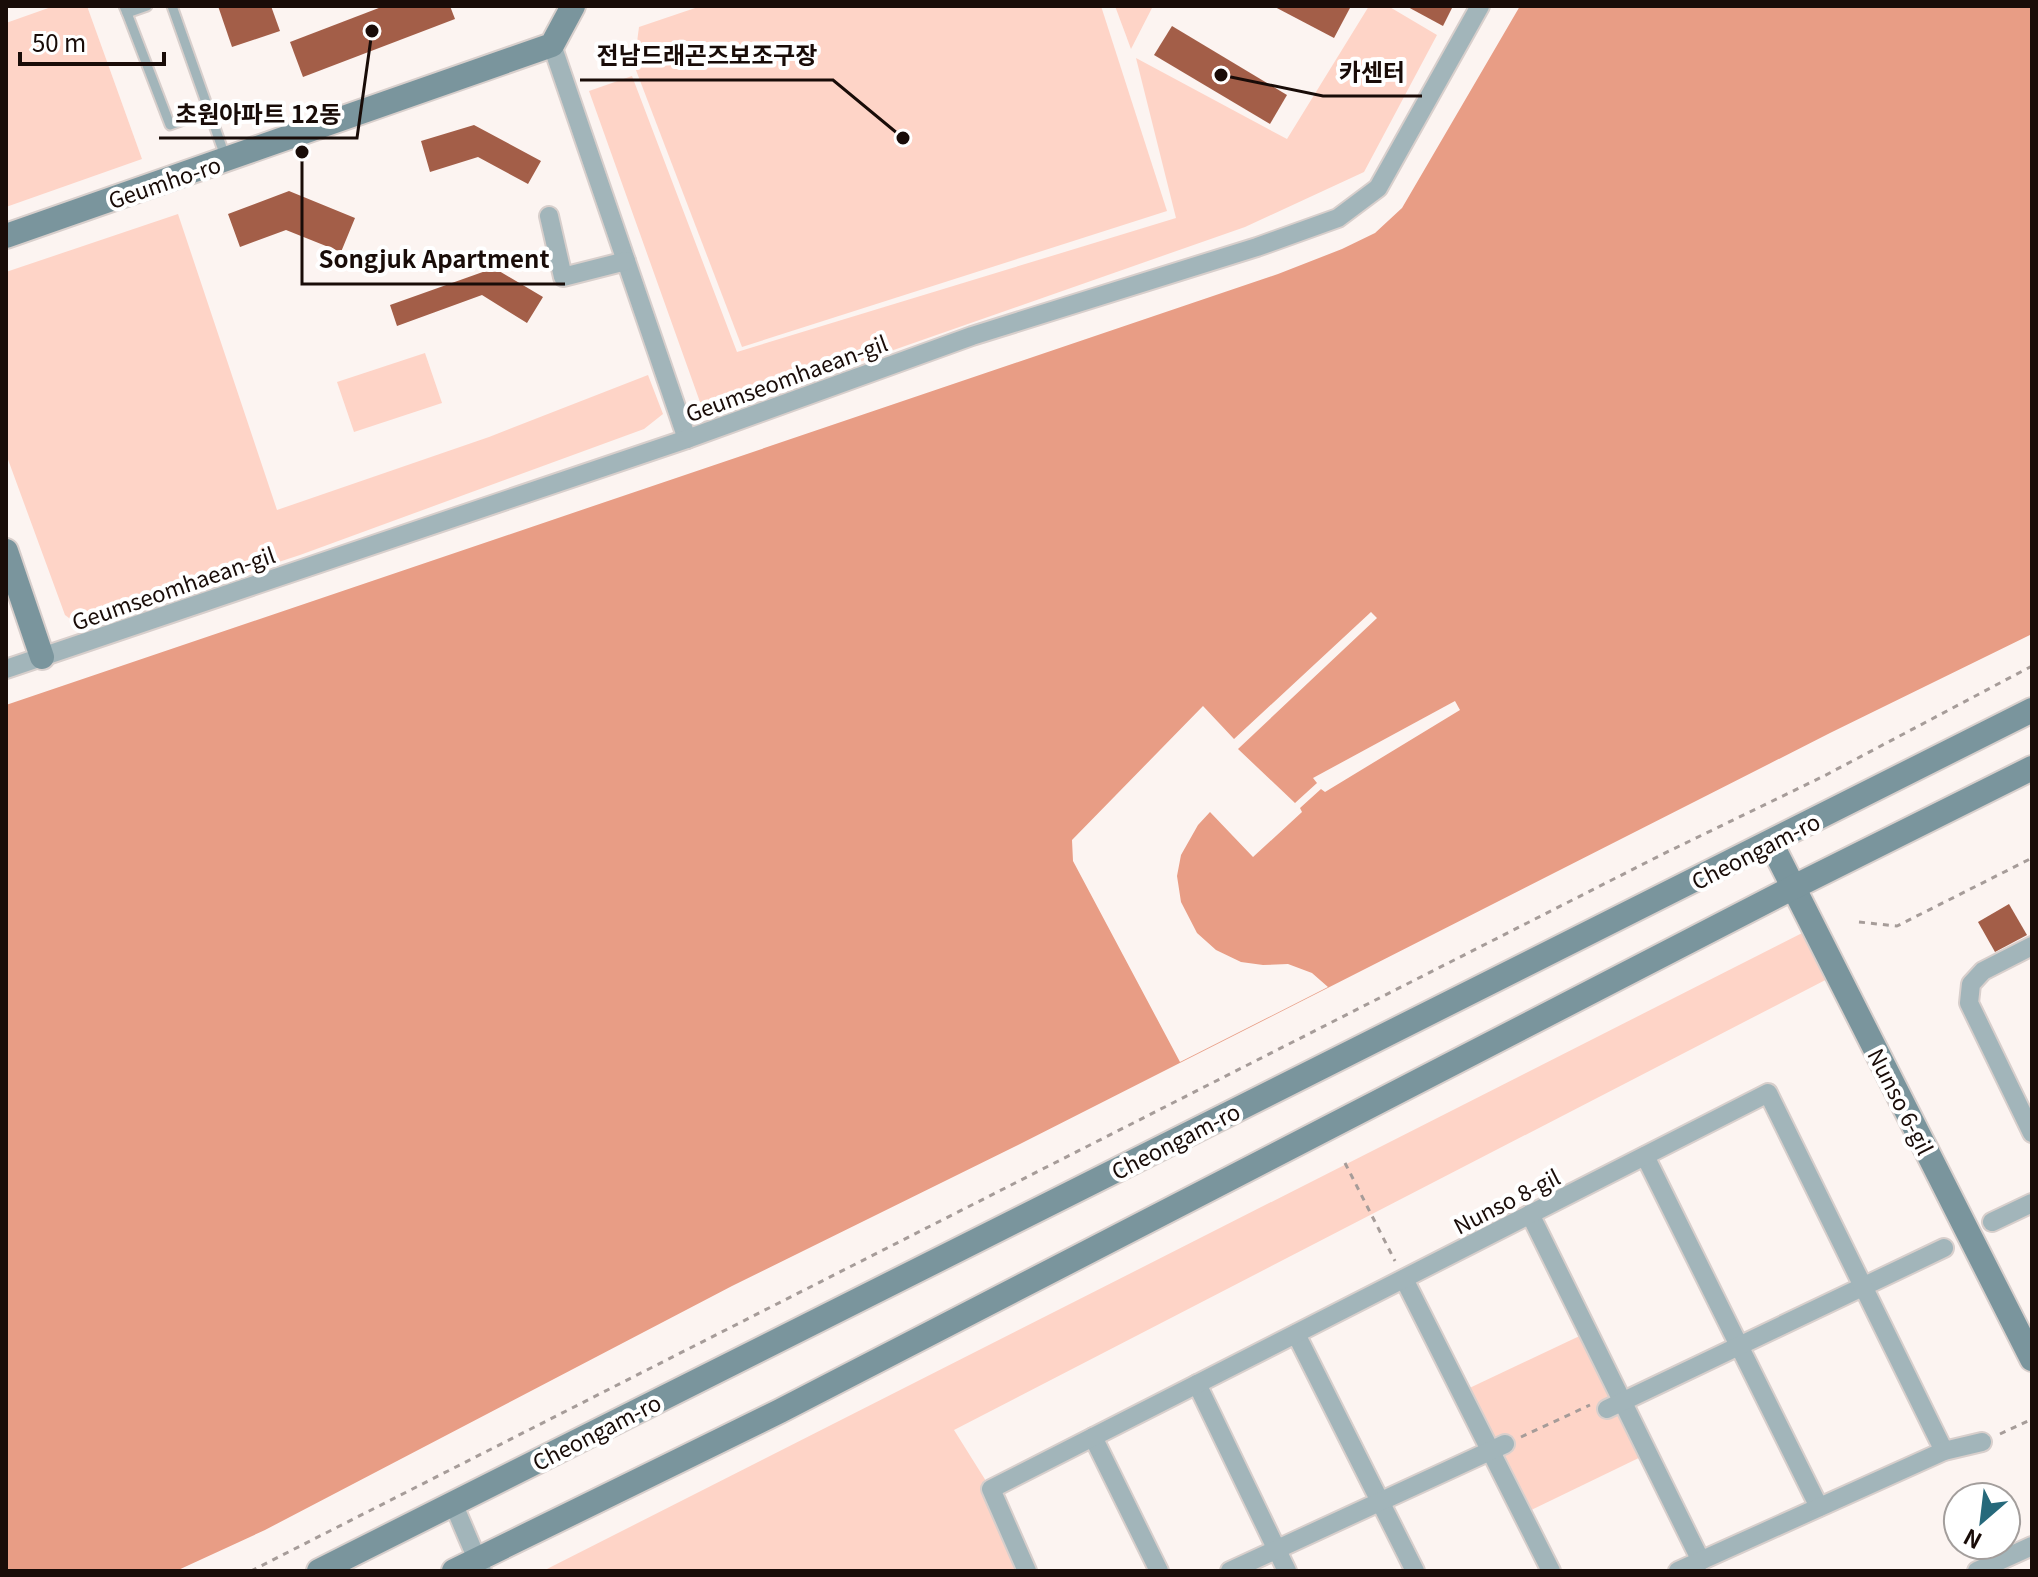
<svg xmlns="http://www.w3.org/2000/svg" width="2038" height="1577" viewBox="0 0 2038 1577" font-family="Georgia,'Noto Sans KR',serif">
<rect width="100%" height="100%" fill="#fcf4f1"/>
<g fill="#fed4c7">
<path d="M54 6H87L142 159 6 207V23Z"/>
<path d="M701 6H1101L1167 211 742 347 634 65 639 27Z"/>
<path d="M1115 6H1153L1131 49Z"/>
<path d="M1369 6H1388L1437 35 1364 172 1245 227 705 416 589 91 632 76 737 352 1176 218 1136 58 1287 139Z"/>
<path d="M178 214 277 510 489 437 648 375 663 414 644 429 300 555 81 627 65 615 6 454V272Z"/>
<path d="M425 353 442 403 354 432 337 382Z"/>
<path d="M1814 927 1837 974 954 1430 991 1489 1027 1571H543Z"/>
<path d="M1588 1332 1647 1454 1523 1514 1461 1392Z"/>
</g>
<path fill="#e89d85" d="M1520 6H2032V634L1830 733 1020 1144 732 1286 265 1530 176 1571H6V705L1278 274 1342 249 1375 233 1402 208Z"/>
<path fill="#fcf4f1" d="M1371 612 1377 618 1238 749 1295 803 1317 783 1313 778 1455 701 1460 710 1325 792 1321 789 1300 808 1302 812 1253 857 1210 812 1198 825 1181 855 1177 876 1181 902 1197 933 1216 950 1241 962 1263 965 1288 964 1312 973 1328 987 1180 1062 1073 861 1072 840 1203 706 1234 739Z"/>
<g fill="#a35e48">
<path d="M218 6H271L280 31 232 47Z"/>
<path d="M384 6H450L455 19 303 77 290 42Z"/>
<path d="M1273 6H1351L1334 38Z"/>
<path d="M1406 6H1453L1443 26Z"/>
<path d="M1172 26 1287 95 1270 124 1154 55Z"/>
<path d="M474 125 541 161 528 184 478 157 430 172 421 141Z"/>
<path d="M289 191 355 218 341 252 286 230 240 247 228 214Z"/>
<path d="M494 268 543 297 527 323 482 295 397 326 390 305Z"/>
<path d="M2009 904 2027 935 1995 952 1978 922Z"/>
</g>
<g fill="none" stroke-linecap="round" stroke-linejoin="round">
<g stroke="#d8cfcc" stroke-width="13">
<g id="lane">
<path d="M124 6 127 13 147 6"/>
<path d="M172 6 225 156"/>
<path d="M127 13 170 125 209 111"/>
</g>
</g>
<g stroke="#d8cfcc" stroke-width="22">
<g id="street">
<path d="M552 45 687 439"/>
<path d="M549 216 563 277 626 261"/>
<path d="M6 669 687 439 972 336 1257 247 1338 218 1378 188 1480 6"/>
<path d="M2032 946 1983 971 1971 984 1969 1003 2032 1133"/>
<path d="M1645 1156 1819 1507"/>
<path d="M1530 1214 1701 1561"/>
<path d="M1992 1222 2032 1203"/>
<path d="M1404 1279 1551 1571"/>
<path d="M1296 1334 1415 1571"/>
<path d="M1197 1384 1287 1571"/>
<path d="M1607 1409 1944 1248"/>
<path d="M1093 1437 1159 1571"/>
<path d="M453 1503 482 1571"/>
<path d="M1027 1571 991 1489 1768 1093 1944 1451"/>
<path d="M1230 1571 1505 1444"/>
<path d="M1678 1571 1944 1451 1982 1442"/>
<path d="M1977 1571 2032 1546"/>
</g>
</g>
<g stroke="#d8cfcc" stroke-width="28">
<g id="secondary">
<path d="M6 236 552 45 573 6"/>
<path d="M6 551 42 657"/>
<path d="M1771 843 2032 1359"/>
<path d="M319 1571 2032 710"/>
<path d="M454 1571 780 1411 1794 887 2032 768"/>
</g>
</g>
<g stroke="#a69c99" stroke-width="3" stroke-dasharray="6 6" stroke-linecap="butt">
<path d="M1859 922 1897 926 2032 858"/>
<path d="M1345 1163 1395 1261"/>
<path d="M2000 1434 2028 1421"/>
<path d="M1521 1437 1590 1405"/>
<path d="M251 1571 1663 854 1824 776 2032 666"/>
</g>
<use href="#lane" stroke="#a2b5ba" stroke-width="9"/>
<use href="#street" stroke="#a2b5ba" stroke-width="18"/>
<use href="#secondary" stroke="#7a959d" stroke-width="24"/>
</g>
<g text-anchor="middle" dominant-baseline="central" stroke-width="8" stroke-linejoin="round" paint-order="stroke">
<g font-size="22" fill="#190c08" stroke="#fff">
<text transform="translate(164 181) rotate(-19)">Geumho-ro</text>
<text transform="translate(786 377) rotate(-20)">Geumseomhaean-gil</text>
<text transform="translate(173 587) rotate(-19)">Geumseomhaean-gil</text>
<text transform="translate(1755 850) rotate(-27)">Cheongam-ro</text>
<text transform="translate(1902 1101) rotate(63)">Nunso 6-gil</text>
<text transform="translate(1175 1140) rotate(-27)">Cheongam-ro</text>
<text transform="translate(1506 1200) rotate(-27)">Nunso 8-gil</text>
<text transform="translate(596 1431) rotate(-27)">Cheongam-ro</text>
</g>
</g>
<path fill="none" stroke="#190c08" stroke-width="3" d="M903 138L833 80H580M1221 75L1323 96H1422M372 31L357 138H159M302 152L302 284H565"/>
<g fill="#190c08" stroke="#fff" stroke-width="3">
<circle cx="903" cy="138" r="8"/>
<circle cx="1221" cy="75" r="8"/>
<circle cx="372" cy="31" r="8"/>
<circle cx="302" cy="152" r="8"/>
</g>
<g font-size="24" text-anchor="middle" font-weight="bold" fill="#190c08" stroke="#fff" stroke-width="8" stroke-linejoin="round" paint-order="stroke">
<text x="707" y="64">전남드래곤즈보조구장</text>
<text x="1372" y="81">카센터</text>
<text x="258" y="123">초원아파트 12동</text>
<text x="434" y="268">Songjuk Apartment</text>
</g>
<rect width="2038" height="1577" fill="none" stroke="#190c08" stroke-width="16"/>
<g transform="translate(1982 1521) rotate(208)"><circle r="38" fill="#ffffff" stroke="#a39e9c" stroke-width="2"/>
<path d="M0-6L14 30L0 20L-14 30Z" fill="#26697b"/>
<text y="-12" font-size="22" font-weight="bold" text-anchor="middle" fill="#190c08">N</text>
</g>
<path d="M20 52v12h144v-12" fill="none" stroke="#190c08" stroke-width="4"/>
<text x="32" y="52" font-size="24" fill="#190c08" stroke="#ffffff" stroke-width="6" paint-order="stroke">50 m</text>
</svg>
